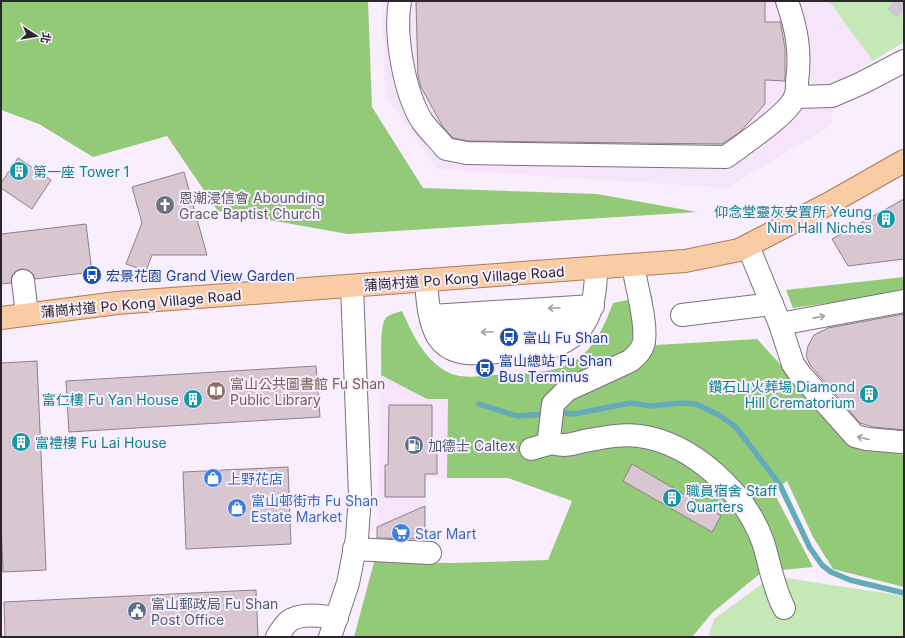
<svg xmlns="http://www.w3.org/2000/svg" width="905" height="638" viewBox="0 0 905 638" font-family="Inter,'Noto Sans TC',sans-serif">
<rect width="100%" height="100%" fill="#f9eefd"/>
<g fill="#f5e4fa">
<path d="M382 1H829L873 61 832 84V125L727 188 436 169 385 94Z"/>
<path d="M381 375 427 399H448L447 478H426L425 539H377Z"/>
</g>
<g fill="#c6e8b7">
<path d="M829 1H904V42L873 61Z"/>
<path d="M773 576 904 596V637H708L714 619Z"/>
</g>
<g fill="#93ca78">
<path d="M1 1H368L372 107 423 188 597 194 697 212 348 234 218 211 167 136 93 157 39 124 1 110Z"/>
<path d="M904 277V292L793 308 786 290Z"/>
<path d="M652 295 656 345 757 339 791 376 847 442 904 455V587L833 569 813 537 787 481 773 491 813 567 762 572 712 613 692 637H354L374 562 453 563 548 560 572 501 508 478H447L448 399H427L381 375C382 363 379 329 385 319 389 314 396 313 402 311 412 333 423 357 444 370 459 380 478 376 495 375 561 372 588 372 613 303Z"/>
</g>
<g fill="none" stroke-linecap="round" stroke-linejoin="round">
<g stroke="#64abb9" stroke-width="5.5">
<path d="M479 404 517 416 547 414"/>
<path d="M557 412 574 414 630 403 652 406 681 403 696 404 719 415 736 427 780 485 810 548 822 565 831 572 850 580 904 593"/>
</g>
</g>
<g fill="#d8c6d0" stroke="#907f88">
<path d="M416 1H765V22H781V25L785 48V81L765 80V104L740 132 722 144 468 141 453 138 443 127 421 87 418 76Z"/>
<path d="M18 158 51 180 32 209 1 188V183Z"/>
<path d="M184 172 207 255H152L146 271 126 264 142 223 132 187Z"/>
<path d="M904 199V259L848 266 832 239Z"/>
<path d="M86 224 92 272 35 279 33 274 28 270 21 269 16 271 12 276 11 283 1 284V234Z"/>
<path d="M904 314V430L873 427 860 423 810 365 806 356 808 346 814 335 828 328Z"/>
<path d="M37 361 46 570 3 572 1 521V363Z"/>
<path d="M316 366 320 417 69 432 66 381Z"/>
<path d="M389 405H432V445H437V474H425V497H385V465H388Z"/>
<path d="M632 464 721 516 712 532 623 481Z"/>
<path d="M288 467 291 544 186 549 183 472Z"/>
<path d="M425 506V539L377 538V527Z"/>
<path d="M256 590 258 637H5L4 602Z"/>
</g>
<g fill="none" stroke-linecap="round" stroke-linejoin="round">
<path stroke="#d0c6d3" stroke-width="22" stroke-dasharray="22 11" stroke-linecap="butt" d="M894 1 904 9"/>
<g stroke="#7b707e" stroke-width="24">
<g id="minor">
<path d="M400 1C394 34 404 92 422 121 429 131 439 140 446 149L467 153 726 157C743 144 788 115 795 97 797 93 797 86 797 82 801 52 797 30 787 1"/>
<path d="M795 97 832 96 862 83 904 61"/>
<path d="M748 246 780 324 793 364 800 374 855 436 867 439 901 442"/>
<path d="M633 265C636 286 647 321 644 341 643 350 636 356 630 361L567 390 553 404 549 438 552 443C568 448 575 442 590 440 606 437 622 434 639 436 692 443 745 492 763 542 770 564 773 587 784 608"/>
<path d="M426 280C427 298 429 330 443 343 457 357 480 353 498 352 514 351 532 352 547 348 588 338 596 306 596 268"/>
<path d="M23 281 27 314"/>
<path d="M682 315 772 304"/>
<path d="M431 316 593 306"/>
<path d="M780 324 904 301"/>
<path d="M437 335 582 326"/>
<path d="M531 449 552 443"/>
<path d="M354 549 430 553"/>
<path d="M277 637C280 632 284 626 288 622 299 612 324 616 337 618"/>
<path d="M330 637 348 583 357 538 360 495 352 286"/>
</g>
</g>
<g stroke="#ae7c54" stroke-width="24">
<path id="major" d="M1 318 117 303 685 261 739 250 830 203 904 161"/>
</g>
<use href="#minor" stroke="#fff" stroke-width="22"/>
<use href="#major" stroke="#f9cca5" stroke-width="22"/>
</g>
<defs><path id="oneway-shaft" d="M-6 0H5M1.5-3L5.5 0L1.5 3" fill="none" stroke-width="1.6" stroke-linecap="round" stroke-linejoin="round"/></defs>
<g stroke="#a09da0">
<use href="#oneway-shaft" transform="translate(554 308) rotate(177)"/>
<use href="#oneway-shaft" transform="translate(819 317) rotate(-11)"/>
<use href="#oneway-shaft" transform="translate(487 332) rotate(177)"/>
<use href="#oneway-shaft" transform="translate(863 438) rotate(-166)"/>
</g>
<defs>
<g id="building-disc" transform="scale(1)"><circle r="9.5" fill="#0f9aa8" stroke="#f9eefd"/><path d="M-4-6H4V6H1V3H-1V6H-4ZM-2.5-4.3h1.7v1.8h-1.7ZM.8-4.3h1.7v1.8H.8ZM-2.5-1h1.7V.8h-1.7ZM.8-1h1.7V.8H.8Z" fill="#fff"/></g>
<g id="church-disc" transform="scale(1)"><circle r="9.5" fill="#6b7280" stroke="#f9eefd"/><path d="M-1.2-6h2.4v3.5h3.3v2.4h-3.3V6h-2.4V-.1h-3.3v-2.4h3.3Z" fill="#fff"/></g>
<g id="bus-disc" transform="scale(1)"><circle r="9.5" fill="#1a4fb4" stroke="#f9eefd"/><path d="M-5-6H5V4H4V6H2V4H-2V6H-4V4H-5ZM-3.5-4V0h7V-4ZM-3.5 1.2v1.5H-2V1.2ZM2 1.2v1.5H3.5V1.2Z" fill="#fff"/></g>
<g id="library-disc" transform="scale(1)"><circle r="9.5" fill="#8d6e63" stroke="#f9eefd"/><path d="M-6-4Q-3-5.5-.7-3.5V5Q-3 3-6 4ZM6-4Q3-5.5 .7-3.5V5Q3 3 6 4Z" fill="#fff"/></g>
<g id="fuel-disc" transform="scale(1)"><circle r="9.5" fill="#5c6f8a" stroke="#f9eefd"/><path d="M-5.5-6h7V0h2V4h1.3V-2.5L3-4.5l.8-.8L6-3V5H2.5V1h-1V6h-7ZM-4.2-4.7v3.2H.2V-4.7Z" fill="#fff"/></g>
<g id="shop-disc" transform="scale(1)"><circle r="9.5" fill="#3f7fe0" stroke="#f9eefd"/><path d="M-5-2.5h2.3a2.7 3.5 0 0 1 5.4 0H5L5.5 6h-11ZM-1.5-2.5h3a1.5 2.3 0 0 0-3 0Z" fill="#fff"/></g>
<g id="supermarket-disc" transform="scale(1)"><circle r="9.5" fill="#3f7fe0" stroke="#f9eefd"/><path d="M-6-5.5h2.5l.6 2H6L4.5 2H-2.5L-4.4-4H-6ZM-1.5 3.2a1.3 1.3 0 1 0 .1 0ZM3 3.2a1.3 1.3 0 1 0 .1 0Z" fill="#fff"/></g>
<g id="civic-disc" transform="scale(1)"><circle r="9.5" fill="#5c6f8a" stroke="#f9eefd"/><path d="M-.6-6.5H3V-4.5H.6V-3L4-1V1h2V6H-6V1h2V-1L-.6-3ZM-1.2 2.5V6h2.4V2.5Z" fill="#fff"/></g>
</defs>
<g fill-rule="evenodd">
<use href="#building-disc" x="19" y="171"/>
<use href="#church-disc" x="165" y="205"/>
<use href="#building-disc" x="886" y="219"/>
<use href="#bus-disc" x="92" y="275"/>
<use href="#bus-disc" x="509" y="337"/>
<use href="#bus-disc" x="485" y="368"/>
<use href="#library-disc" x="216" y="391"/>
<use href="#building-disc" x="869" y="394"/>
<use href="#building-disc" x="193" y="399"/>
<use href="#building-disc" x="21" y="442"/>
<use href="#fuel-disc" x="414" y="445"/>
<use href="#shop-disc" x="213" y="478"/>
<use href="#building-disc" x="672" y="498"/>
<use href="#shop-disc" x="237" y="508"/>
<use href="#supermarket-disc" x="401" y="533"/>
<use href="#civic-disc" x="137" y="611"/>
</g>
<g text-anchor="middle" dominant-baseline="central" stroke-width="4" stroke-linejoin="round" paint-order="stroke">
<g font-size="14" fill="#0d838f" stroke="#f9eefd" text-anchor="start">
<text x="33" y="171">第一座 Tower 1</text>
<text x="872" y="211" text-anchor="end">仰念堂靈灰安置所 Yeung<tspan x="872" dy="16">Nim Hall Niches</tspan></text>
<text x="855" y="386" text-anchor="end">鑽石山火葬場 Diamond<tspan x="855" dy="16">Hill Crematorium</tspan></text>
<text x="179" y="399" text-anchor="end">富仁樓 Fu Yan House</text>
<text x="35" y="442">富禮樓 Fu Lai House</text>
<text x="686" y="490">職員宿舍 Staff<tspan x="686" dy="16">Quarters</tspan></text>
</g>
<g font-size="14" fill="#5b616d" stroke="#f9eefd" text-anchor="start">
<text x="179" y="197">恩潮浸信會 Abounding<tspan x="179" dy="16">Grace Baptist Church</tspan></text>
</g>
<g font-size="14" fill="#164399" stroke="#f9eefd" text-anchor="start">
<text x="106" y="275">宏景花園 Grand View Garden</text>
<text x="523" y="337">富山 Fu Shan</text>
<text x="499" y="360">富山總站 Fu Shan<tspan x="499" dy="16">Bus Terminus</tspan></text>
</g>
<g font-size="14" fill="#2b262c" stroke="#f9eefd">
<text transform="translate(464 278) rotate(-4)">蒲崗村道 Po Kong Village Road</text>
<text transform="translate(141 303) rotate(-5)">蒲崗村道 Po Kong Village Road</text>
</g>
<g font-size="14" fill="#785e54" stroke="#f9eefd" text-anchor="start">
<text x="230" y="383">富山公共圖書館 Fu Shan<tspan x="230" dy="16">Public Library</tspan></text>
</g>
<g font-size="14" fill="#4e5e75" stroke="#f9eefd" text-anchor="start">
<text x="428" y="445">加德士 Caltex</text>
<text x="151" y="603">富山郵政局 Fu Shan<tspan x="151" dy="16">Post Office</tspan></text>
</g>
<g font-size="14" fill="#366cbe" stroke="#f9eefd" text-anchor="start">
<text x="227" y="478">上野花店</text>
<text x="251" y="500">富山邨街市 Fu Shan<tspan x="251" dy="16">Estate Market</tspan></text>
<text x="415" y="533">Star Mart</text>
</g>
</g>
<rect width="905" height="638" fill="none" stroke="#2b262c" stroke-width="4"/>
<g transform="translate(36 36) rotate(102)" stroke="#f9eefd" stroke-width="3" paint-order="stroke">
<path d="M0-3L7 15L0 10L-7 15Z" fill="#2b262c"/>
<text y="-6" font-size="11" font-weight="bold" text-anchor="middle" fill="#2b262c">北</text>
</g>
</svg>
